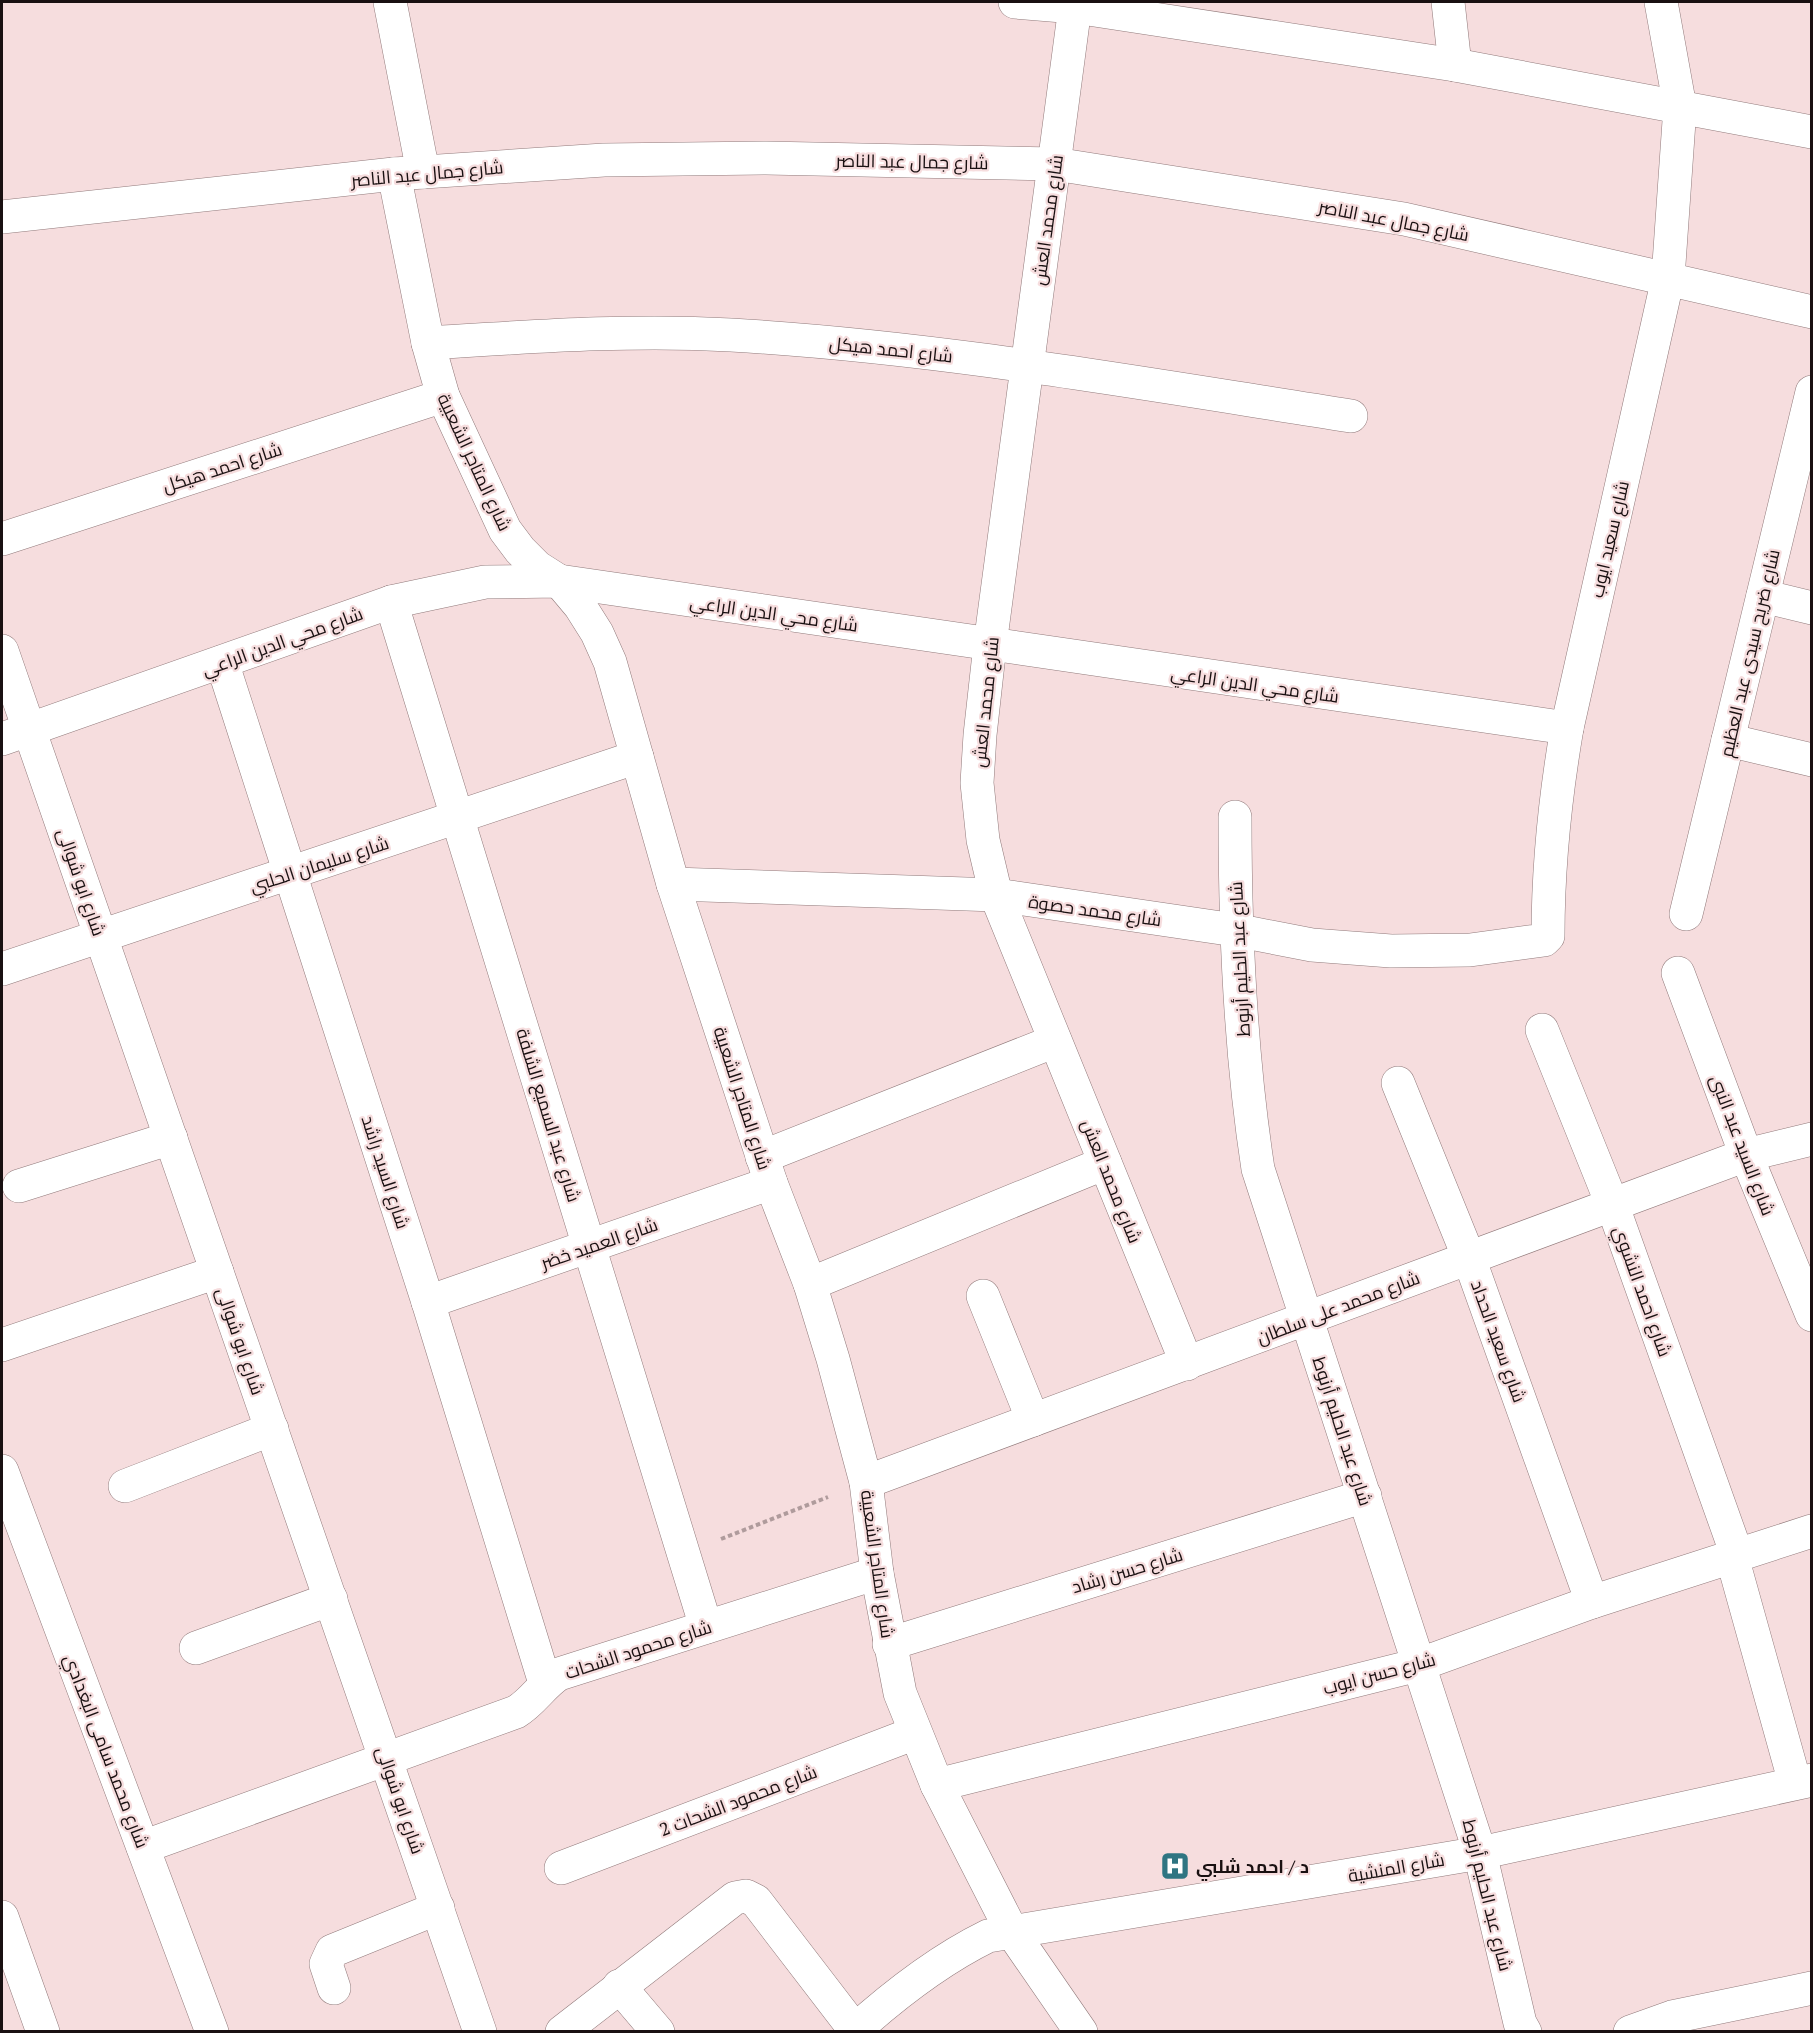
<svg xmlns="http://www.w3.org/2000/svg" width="1813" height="2033" viewBox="0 0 1813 2033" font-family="'PT Serif',Cairo,serif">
<rect width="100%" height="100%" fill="#f6ddde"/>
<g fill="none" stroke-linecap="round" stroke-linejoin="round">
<g stroke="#917a7b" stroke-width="34">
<g id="street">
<path d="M390 2 423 172"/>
<path d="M1448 2 1455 65"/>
<path d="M1075 7 990 645 980 735 977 783 983 840 996 895 1187 1364"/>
<path d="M394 174 428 343 443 396 505 530 520 550 537 567 559 581 580 606 597 633 610 662 673 884 771 1183 810 1284 833 1359 866 1482 877 1573 900 1693 937 1785 1012 1932 1081 2032"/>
<path d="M428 343C528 337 630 329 731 335 939 347 1145 384 1351 416"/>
<path d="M2 539 443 396"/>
<path d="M1763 596 1812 608"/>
<path d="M391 602 706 1627"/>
<path d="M2 651 480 2032"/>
<path d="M222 662 428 1302 545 1683"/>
<path d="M2 739 391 602 485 582 559 581 1567 728"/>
<path d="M1728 740 1812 760"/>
<path d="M1235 817C1235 935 1240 1052 1258 1169L1480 1853 1520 2023 1525 2032"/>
<path d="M673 884 996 895 1235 930 1312 945 1391 951 1470 950 1544 940 1548 936C1548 865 1555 798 1567 728L1668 278 1680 107 1661 2"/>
<path d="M1686 914 1812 392"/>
<path d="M2 969 637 757"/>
<path d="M1678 973 1746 1155 1812 1315"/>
<path d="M1542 1030 1612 1204 1737 1555"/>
<path d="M1398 1083 1469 1258 1592 1602"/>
<path d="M762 1157 1055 1041"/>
<path d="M19 1186 171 1138"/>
<path d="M810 1284 1105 1163"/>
<path d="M983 1296 1033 1420"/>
<path d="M428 1302 771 1183"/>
<path d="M2 1345 217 1272"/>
<path d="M2 1471 212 2032"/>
<path d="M866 1482 1746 1155 1812 1139"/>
<path d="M125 1486 272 1429"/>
<path d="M1732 1557 1795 1783"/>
<path d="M889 1644 1365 1496"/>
<path d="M196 1648 331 1599"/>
<path d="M937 1785 1418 1665 1592 1602 1812 1531"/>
<path d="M143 1847 516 1712C533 1702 542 1685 559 1674L877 1573"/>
<path d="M561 1868 915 1733"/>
<path d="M2 1917 43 2032"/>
<path d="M619 1986 658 2032"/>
<path d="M334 1988 326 1964 332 1951 438 1908"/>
<path d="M562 2032 735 1898 746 1896 756 1901 855 2030"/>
<path d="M853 2032C894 1995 939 1960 988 1936L1480 1853 1812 1780"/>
<path d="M1630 2032 1672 2017 1812 1988"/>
</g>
</g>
<g stroke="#917a7b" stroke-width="34">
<g id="secondary">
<path d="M1015 2 1075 7 1455 65 1812 132"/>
<path d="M2 217 394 174 604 160 766 158 1055 164 1404 219 1812 312"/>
</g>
</g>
<path stroke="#af9b9c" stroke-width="4" stroke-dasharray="4.5 3" stroke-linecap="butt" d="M721 1539 828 1497"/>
<use href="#street" stroke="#fff" stroke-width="33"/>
<use href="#secondary" stroke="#fff" stroke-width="33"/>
</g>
<defs>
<g id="hospital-square" transform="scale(1.5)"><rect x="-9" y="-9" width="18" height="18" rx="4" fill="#2f7582" stroke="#f6ddde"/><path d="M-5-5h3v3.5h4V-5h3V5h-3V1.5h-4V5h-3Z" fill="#fff"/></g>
</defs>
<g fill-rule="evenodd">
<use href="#hospital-square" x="1175" y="1866"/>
</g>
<g text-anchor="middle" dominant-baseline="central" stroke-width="4.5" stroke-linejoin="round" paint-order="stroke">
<g font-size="18" fill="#191011" stroke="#f6ddde">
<text transform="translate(912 161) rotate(1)">شارع جمال عبد الناصر</text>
<text transform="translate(427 173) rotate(-5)">شارع جمال عبد الناصر</text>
<text transform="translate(1047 220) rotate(-82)">شارع محمد العش</text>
<text transform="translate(1394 220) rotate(11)">شارع جمال عبد الناصر</text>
<text transform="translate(891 349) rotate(6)">شارع احمد هيكل</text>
<text transform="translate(475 462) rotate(65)">شارع المتاجر الشعبية</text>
<text transform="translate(222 467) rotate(-18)">شارع احمد هيكل</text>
<text transform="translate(1609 539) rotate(-77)">شارع سعيد ايوب</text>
<text transform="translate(774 613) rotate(8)">شارع محي الدين الراعي</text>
<text transform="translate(282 641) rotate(-20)">شارع محي الدين الراعي</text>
<text transform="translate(1749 653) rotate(-77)">شارع ضريح سيدى عبد العظيم</text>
<text transform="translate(1255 684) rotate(8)">شارع محي الدين الراعي</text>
<text transform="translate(985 702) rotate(-84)">شارع محمد العش</text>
<text transform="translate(319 864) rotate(-18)">شارع سليمان الحلبي</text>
<text transform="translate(82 882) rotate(71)">شارع ابو شوالى</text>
<text transform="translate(1095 910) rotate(8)">شارع محمد حصوة</text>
<text transform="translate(1239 959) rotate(-93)">شارع عبد الحليم أرنوط</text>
<text transform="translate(743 1098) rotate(72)">شارع المتاجر الشعبية</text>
<text transform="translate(549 1115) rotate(73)">شارع عبد السميع الشلفة</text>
<text transform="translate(1743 1145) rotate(69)">شارع السيد عبد النبى</text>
<text transform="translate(386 1172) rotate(72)">شارع السيد راشد</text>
<text transform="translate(1112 1181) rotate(68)">شارع محمد العش</text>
<text transform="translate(599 1243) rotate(-19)">شارع العميد خضر</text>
<text transform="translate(1643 1291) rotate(70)">شارع احمد النشوي</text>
<text transform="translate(1338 1307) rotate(-21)">شارع محمد على سلطان</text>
<text transform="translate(241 1341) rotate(71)">شارع ابو شوالى</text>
<text transform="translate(1499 1341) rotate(70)">شارع سعيد الحداد</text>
<text transform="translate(1343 1431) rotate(72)">شارع عبد الحليم أرنوط</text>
<text transform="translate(878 1564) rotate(82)">شارع المتاجر الشعبية</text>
<text transform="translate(1127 1570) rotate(-17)">شارع حسن رشاد</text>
<text transform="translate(638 1649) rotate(-18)">شارع محمود الشحات</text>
<text transform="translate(1379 1673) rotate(-15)">شارع حسن ايوب</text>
<text transform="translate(107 1751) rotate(69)">شارع محمد سامى البغدادي</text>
<text transform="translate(401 1800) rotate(71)">شارع ابو شوالى</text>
<text transform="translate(738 1800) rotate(-21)">شارع محمود الشحات 2</text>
<text transform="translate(1396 1867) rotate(-10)">شارع المنشية</text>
<text transform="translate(1488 1895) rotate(76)">شارع عبد الحليم أرنوط</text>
</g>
<g font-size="18" font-weight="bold" fill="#191011" stroke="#f6ddde" text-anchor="start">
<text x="1196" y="1866">د / احمد شلبي</text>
</g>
</g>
<rect width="1813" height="2033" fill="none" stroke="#191011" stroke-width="6"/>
</svg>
